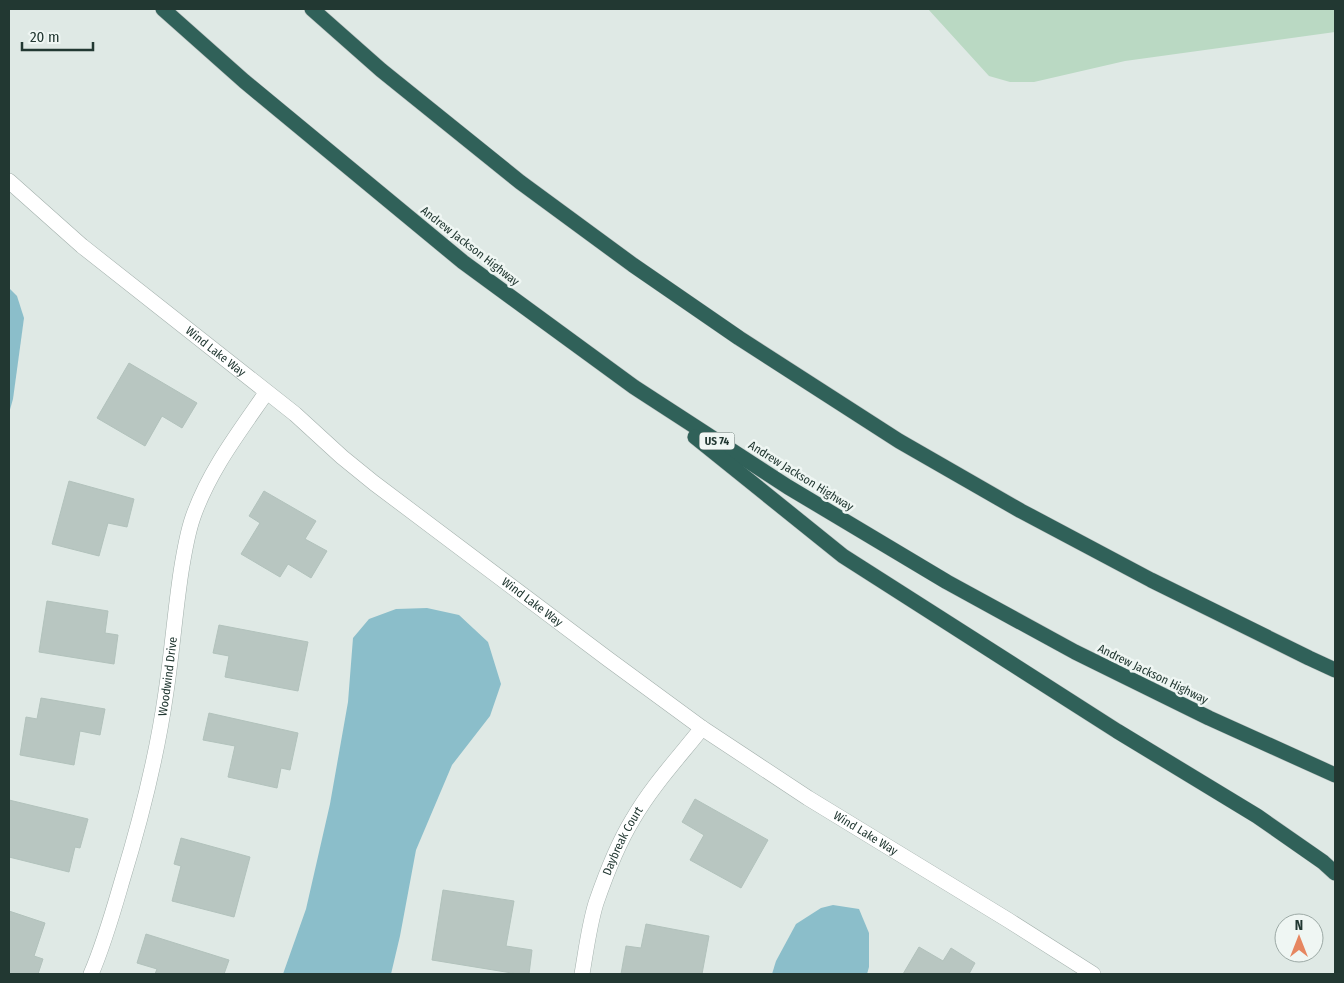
<svg xmlns="http://www.w3.org/2000/svg" width="1344" height="983" viewBox="0 0 1344 983" font-family="'Fira Sans Condensed',sans-serif">
<rect width="100%" height="100%" fill="#dfe9e5"/>
<path fill="#bad9c3" d="M928 9H1335V32L1125 61 1034 82H1010L989 76Z"/>
<g fill="#8bbeca">
<path d="M9 288 17 296 24 318 13 399 9 413Z"/>
<path d="M427 608 459 615 488 642 501 684 490 716 452 765 416 850 400 936 391 974H283L306 909 330 804 348 702 353 638 369 619 396 609Z"/>
<path d="M833 905 859 909 869 933V967L867 974H772L776 961 796 924 821 908Z"/>
</g>
<g fill="#b8c6c1" stroke="#b2c2bc">
<path d="M129 363 197 403 182 428 162 416 145 446 97 418Z"/>
<path d="M69 481 134 499 127 527 108 523 99 556 52 544Z"/>
<path d="M264 491 316 521 305 539 327 551 311 578 288 564 280 577 241 554 260 523 249 516Z"/>
<path d="M47 601 108 611 105 633 118 635 114 664 39 652Z"/>
<path d="M219 625 308 642 298 691 225 677 229 656 213 653Z"/>
<path d="M41 698 105 709 100 735 80 731 74 765 20 755 26 717 37 719Z"/>
<path d="M209 713 298 733 290 770 281 768 277 788 228 777 235 746 203 740Z"/>
<path d="M695 799 768 840 741 888 690 860 704 835 682 822Z"/>
<path d="M9 800 88 819 80 848 75 847 69 872 9 857Z"/>
<path d="M181 838 250 857 234 917 172 901 181 866 174 864Z"/>
<path d="M443 890 514 901 506 946 532 950 529 974H518L432 960Z"/>
<path d="M9 911 45 923 34 956 43 959 38 974H9Z"/>
<path d="M646 924 709 936 702 974H621L626 946 641 948Z"/>
<path d="M146 934 229 960 224 974H155L157 969 137 963Z"/>
<path d="M919 947 943 961 951 948 975 963 969 974H903Z"/>
</g>
<g fill="none" stroke-linecap="round" stroke-linejoin="round">
<g stroke="#a3b0ac" stroke-width="16">
<g id="minor">
<path id="s1" d="M9 181 82 246 295 414 342 457 374 483 608 659 702 728 808 798 1008 920 1093 974"/>
<path id="s2" d="M91 974C104 944 113 912 122 881 141 819 157 756 166 692 172 652 175 612 181 572 184 553 187 534 193 517 209 471 239 432 266 393"/>
<path id="s3" d="M582 974C586 951 589 926 596 903 606 874 617 845 633 819 652 786 679 757 702 728"/>
</g>
</g>
<g stroke="#bdc3c2" stroke-width="16">
<g id="motorway">
<path d="M163 9 244 81 463 262 634 387 788 487 947 582 1075 652 1209 718 1335 775"/>
<path d="M312 9 381 70 520 182 633 265 739 338 899 441 1021 511 1151 580 1309 658 1335 670"/>
<path d="M695 437 843 556 1117 731 1257 816 1323 862 1335 873"/>
</g>
</g>
<use href="#minor" stroke="#fff" stroke-width="15"/>
<use href="#motorway" stroke="#306159" stroke-width="15"/>
</g>
<g text-anchor="middle" dominant-baseline="central" stroke-width="5" stroke-linejoin="round" paint-order="stroke">
<rect fill="#eff6f3" stroke="#60716c" stroke-width="1" x="699.5" y="432.5" width="35" height="17" rx="4"/>
<g font-size="11" font-weight="bold" fill="#223832">
<text x="717" y="441">US 74</text>
</g>
<g font-size="12" fill="#223832" stroke="#eff6f3">
<text transform="translate(470 246) rotate(38)">Andrew Jackson Highway</text>
<text stroke="none"><textPath href="#s1" startOffset="268">Wind Lake Way</textPath></text>
<text transform="translate(801 476) rotate(32)">Andrew Jackson Highway</text>
<text stroke="none"><textPath href="#s1" startOffset="672">Wind Lake Way</textPath></text>
<text transform="translate(1153 674) rotate(26)">Andrew Jackson Highway</text>
<text stroke="none"><textPath href="#s2" startOffset="308">Woodwind Drive</textPath></text>
<text stroke="none"><textPath href="#s1" startOffset="1078">Wind Lake Way</textPath></text>
<text stroke="none"><textPath href="#s3" startOffset="140">Daybreak Court</textPath></text>
</g>
</g>
<rect width="1344" height="983" fill="none" stroke="#223832" stroke-width="20"/>
<g transform="translate(1299 938)"><circle r="24" fill="#eff6f3" stroke="#9daaa6"/>
<path d="M0-4L9 19L0 12L-9 19Z" fill="#e68660"/>
<text y="-8" font-size="14" font-weight="bold" text-anchor="middle" fill="#223832">N</text>
</g>
<path d="M22 42v8h71v-8" fill="none" stroke="#223832" stroke-width="2.5"/>
<text x="30" y="42" font-size="15" fill="#223832" stroke="#eff6f3" stroke-width="4" paint-order="stroke">20 m</text>
</svg>
